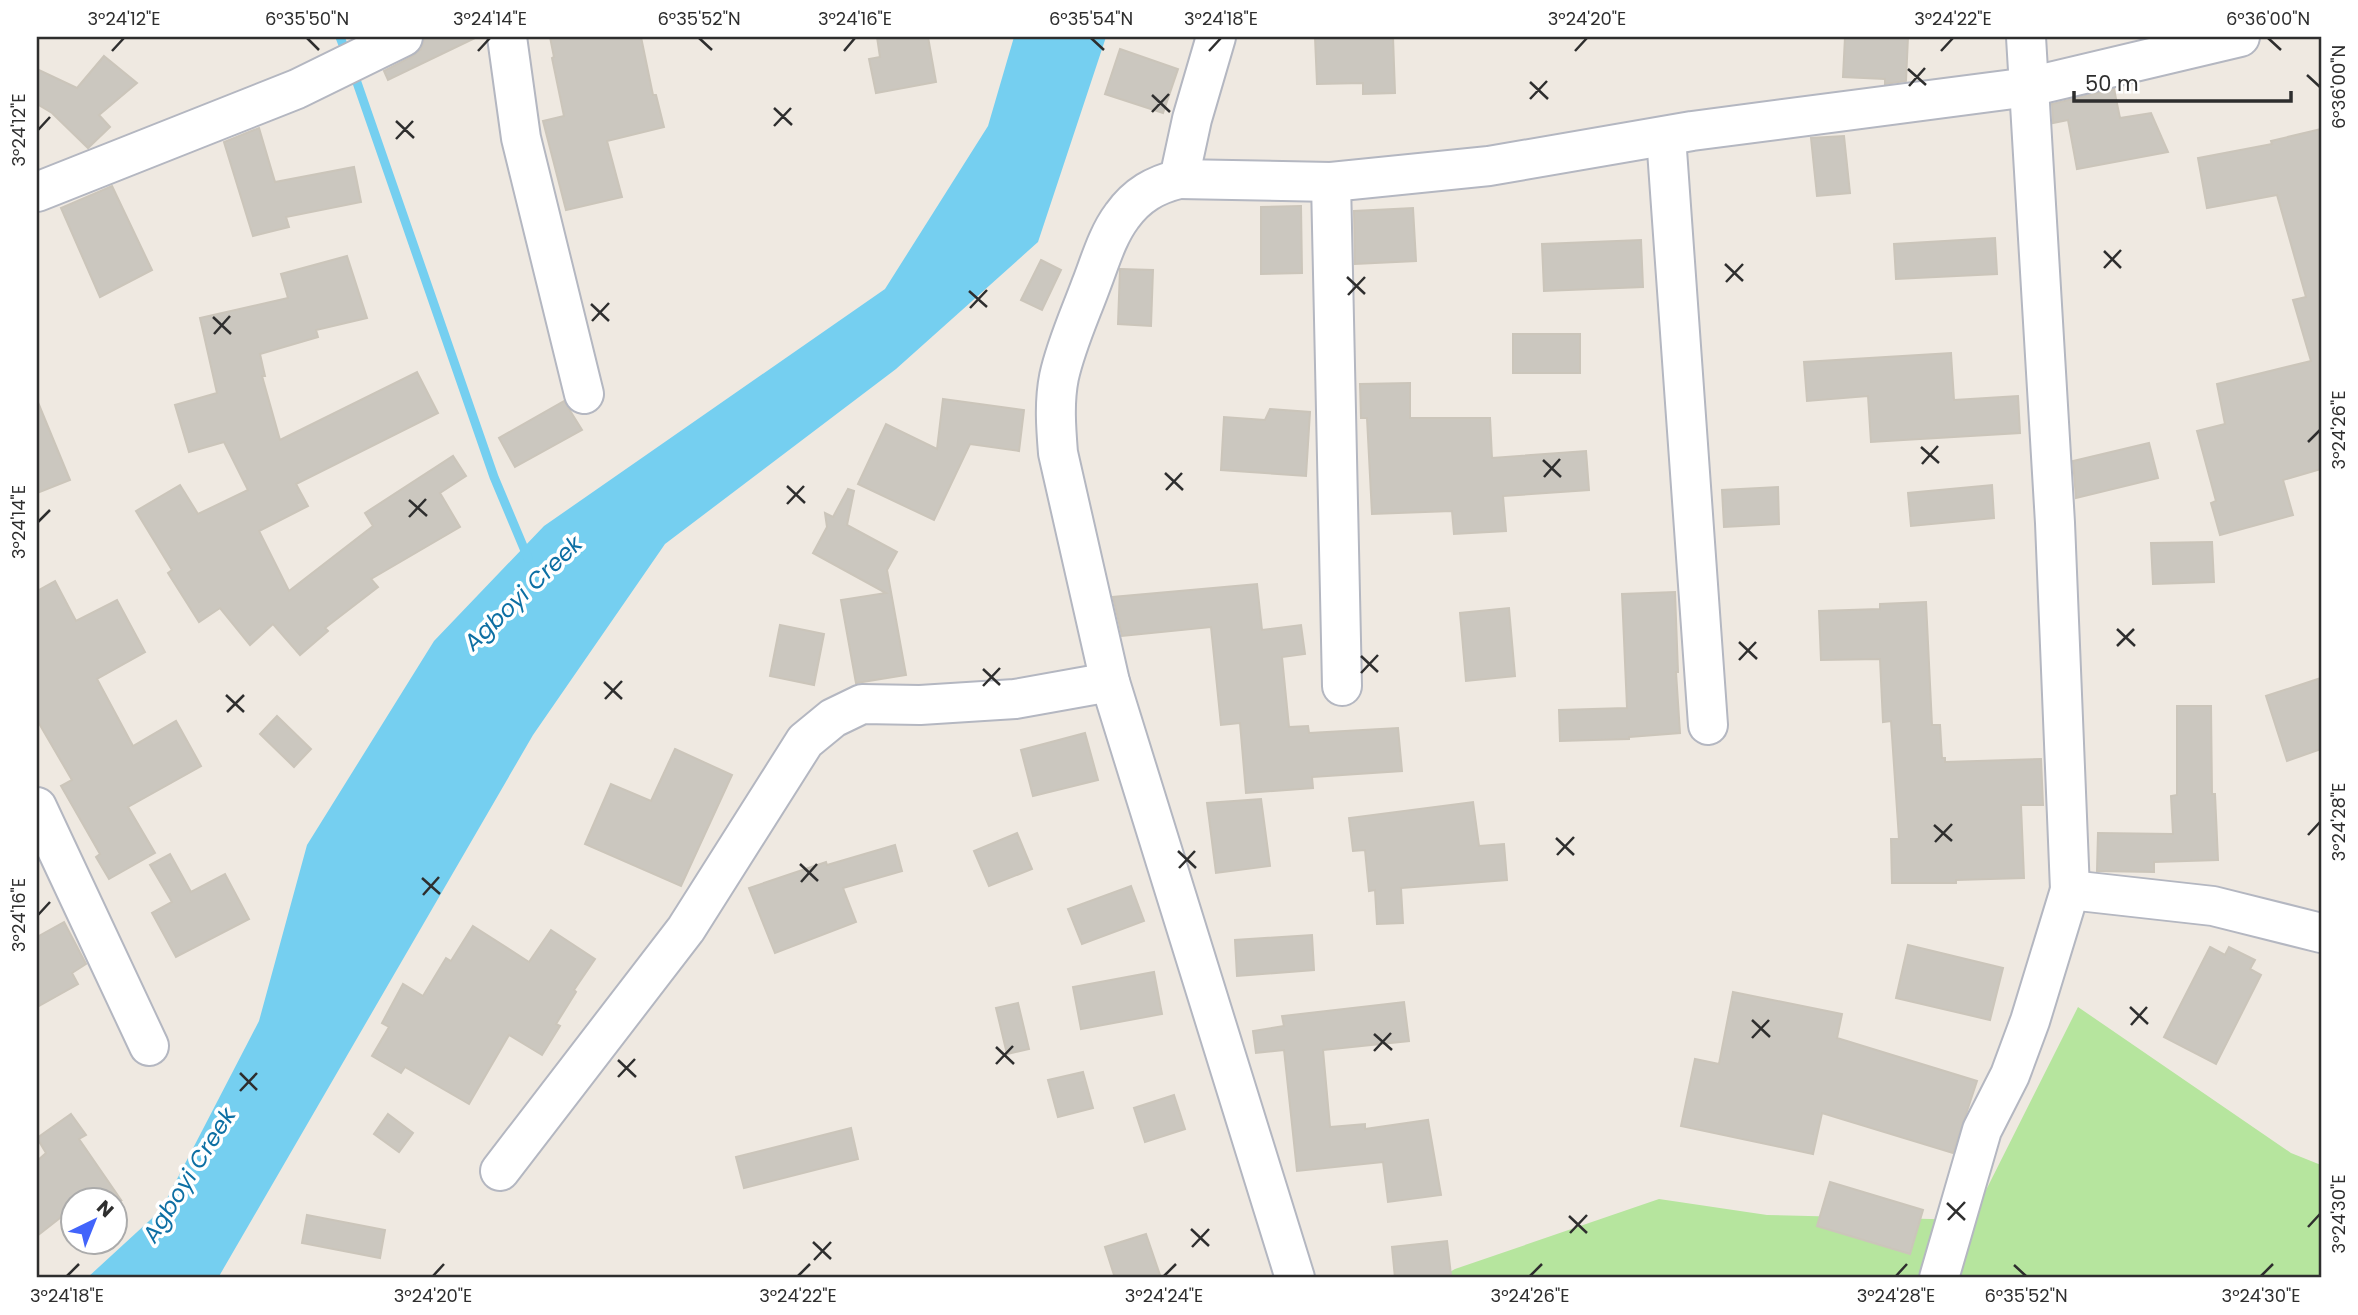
<svg xmlns="http://www.w3.org/2000/svg" width="2358" height="1315" viewBox="0 0 2358 1315" font-family="Poppins,sans-serif">
<rect width="100%" height="100%" fill="#efe9e1"/>
<path fill="#b6e59e" d="M2078 1007 2291 1153 2321 1165V1278H1439L1455 1269 1659 1199 1767 1215 1971 1220Z"/>
<path fill="#75cff0" d="M1014 37H1106L1038 242 896 369 665 544 533 735 218 1278H87L161 1210 259 1021 307 845 434 641 544 526 885 289 988 126Z"/>
<g fill="none" stroke-linecap="round" stroke-linejoin="round">
<g stroke="#75cff0" stroke-width="9">
<path d="M340 37 347 55"/>
<path d="M353 71 494 477 528 558"/>
</g>
</g>
<g fill="#cbc7bf" stroke="#cbc5ba" stroke-width="2">
<path d="M425 37H477L388 80 384 71 413 56 421 49Z"/>
<path d="M550 37H641L653 95H656L664 127 607 141 622 197 566 210 543 121 564 116 552 58 554 57Z"/>
<path d="M877 37H928L936 82 876 93 869 59 880 57Z"/>
<path d="M1315 37H1393L1395 93 1363 94V83L1317 84Z"/>
<path d="M1845 37H1908L1906 81 1885 84V79L1843 77Z"/>
<path d="M1120 49 1178 69 1163 113 1105 94Z"/>
<path d="M104 56 137 83 99 115 110 127 88 148 52 113 37 104V69L77 88Z"/>
<path d="M2114 89 2120 118 2151 113 2168 152 2077 169 2068 120 2053 123 2052 104Z"/>
<path d="M259 128 275 182 354 167 361 202 286 217 289 227 253 236 224 142Z"/>
<path d="M2321 129V469L2283 480 2293 515 2220 535 2211 503 2216 501 2197 431 2225 424 2217 384 2311 361 2293 300 2306 297 2277 195 2207 208 2198 158 2272 144 2271 141Z"/>
<path d="M1844 136 1850 193 1817 196 1811 138Z"/>
<path d="M112 186 152 270 100 297 61 208Z"/>
<path d="M1301 206 1302 273 1261 274V207Z"/>
<path d="M1413 208 1416 261 1355 264 1354 211Z"/>
<path d="M1995 238 1997 274 1896 279 1894 244Z"/>
<path d="M1641 240 1643 287 1544 291 1542 244Z"/>
<path d="M347 256 367 318 316 330 318 337 260 354 265 376H262L280 440 417 372 438 413 296 484 308 506 259 531 289 591 373 526 365 513 453 456 466 476 440 493 460 527 371 579 378 587 325 628 328 631 300 655 273 624 250 645 220 608 199 622 168 573 172 570 136 511 180 485 198 514 248 490 224 442 189 452 175 405 217 393 200 318 288 298 281 274Z"/>
<path d="M1041 260 1061 270 1042 310 1021 300Z"/>
<path d="M1120 269 1153 270 1151 326 1118 324Z"/>
<rect x="1513" y="334" width="67" height="39"/>
<path d="M1951 353 1954 400 2018 396 2020 433 1871 442 1868 396 1807 401 1804 362Z"/>
<path d="M1410 383V418H1490L1492 458 1586 451 1589 490 1503 496 1506 531 1454 534 1452 511 1372 514 1367 418H1361L1360 384Z"/>
<path d="M943 399 1024 410 1019 451 970 444 934 520 858 484 886 424 937 449Z"/>
<path d="M37 400 70 480 37 493Z"/>
<path d="M564 401 582 430 515 467 499 438Z"/>
<path d="M1270 409 1310 412 1306 476 1221 470 1224 417 1265 420Z"/>
<path d="M2149 443 2158 478 2076 498 2073 461Z"/>
<path d="M1992 485 1994 518 1911 526 1908 493Z"/>
<path d="M1778 487 1779 524 1724 527 1722 490Z"/>
<path d="M848 489 854 491 847 525 897 552 887 570 906 675 856 683 841 600 886 593 813 553 827 527 825 513 833 517Z"/>
<path d="M2212 542 2214 582 2153 584 2151 543Z"/>
<path d="M55 581 76 621 117 600 145 652 97 679 133 746 176 721 201 766 128 807 155 853 109 879 96 857 100 854 61 786 72 780 37 720V591Z"/>
<path d="M1257 584 1262 630 1301 625 1305 654 1282 657 1289 727 1308 726 1309 733 1398 728 1402 771 1312 777 1313 788 1246 793 1240 723 1221 725 1211 627 1122 636 1113 597Z"/>
<path d="M1675 592 1678 672H1676L1680 733 1629 737V739L1560 741 1559 710 1627 708 1622 594Z"/>
<path d="M1926 602 1932 725H1940L1942 758H1945V762L2041 759 2043 805H2021L2024 878 1956 880V883H1892L1891 839H1899L1891 721 1883 722 1880 659 1821 660 1819 611 1880 609V604Z"/>
<path d="M1509 608 1515 676 1466 681 1460 613Z"/>
<path d="M780 625 824 634 814 685 770 676Z"/>
<path d="M2321 678V749L2287 761 2266 696Z"/>
<path d="M2177 706H2211L2212 794H2215L2218 860 2154 862V872L2097 871 2098 833 2173 834 2171 796 2177 795Z"/>
<path d="M277 716 311 749 294 767 260 734Z"/>
<path d="M1085 733 1098 780 1033 796 1021 750Z"/>
<path d="M675 749 732 775 681 886 585 844 611 784 651 801Z"/>
<path d="M1261 799 1270 866 1216 873 1207 803Z"/>
<path d="M1473 802 1479 846 1504 844 1507 880 1401 888 1403 923 1377 924 1375 890 1369 891 1365 850 1353 851 1349 818Z"/>
<path d="M1017 833 1032 869 989 886 974 851Z"/>
<path d="M895 845 902 871 843 888 856 922 775 953 749 888 826 862 827 865Z"/>
<path d="M170 854 191 892 225 874 249 919 176 957 152 913 172 902 150 865Z"/>
<path d="M1131 886 1144 921 1082 944 1068 909Z"/>
<path d="M64 922 86 964 72 973 78 984 37 1007V937Z"/>
<path d="M473 926 529 962 551 930 595 959 574 990 576 992 556 1024 560 1026 542 1055 509 1035 469 1104 405 1067 401 1073 372 1056 389 1027 382 1023 403 984 423 996 446 958 451 961Z"/>
<path d="M1312 935 1314 970 1237 976 1235 940Z"/>
<path d="M1908 945 2003 968 1990 1020 1896 998Z"/>
<path d="M2210 947 2225 955 2229 947 2255 960 2250 969 2261 975 2216 1064 2164 1037Z"/>
<path d="M1154 972 1162 1014 1081 1029 1073 987Z"/>
<path d="M1733 992 1842 1014 1837 1038 1977 1081 1953 1153 1822 1113 1813 1154 1681 1126 1695 1059 1719 1064Z"/>
<path d="M1404 1002 1409 1041 1323 1050 1330 1127 1365 1124V1129L1428 1120 1441 1195 1388 1202 1383 1162 1297 1171 1284 1050 1256 1053 1253 1031 1284 1026 1282 1016Z"/>
<path d="M1018 1003 1029 1049 1007 1054 996 1008Z"/>
<path d="M1083 1072 1093 1108 1058 1117 1048 1080Z"/>
<path d="M1174 1095 1185 1129 1145 1142 1134 1108Z"/>
<path d="M71 1114 86 1135 79 1139 121 1200H74V1207L37 1236V1161L46 1153 37 1138Z"/>
<path d="M388 1114 413 1133 399 1152 374 1134Z"/>
<path d="M851 1128 858 1159 744 1188 736 1157Z"/>
<path d="M1830 1182 1923 1210 1910 1254 1817 1226Z"/>
<path d="M307 1215 385 1230 380 1258 302 1243Z"/>
<path d="M1146 1234 1161 1278H1115L1105 1247Z"/>
<path d="M1447 1241 1451 1275 1395 1278 1392 1247Z"/>
</g>
<g fill="none" stroke-linecap="round" stroke-linejoin="round">
<g stroke="#b4b7c1" stroke-width="42">
<g id="minor">
<path d="M507 37 521 138 584 394"/>
<path d="M1216 37 1192 119 1179 179C1155 185 1137 195 1122 216 1107 236 1100 262 1091 285 1080 315 1066 345 1059 377 1054 402 1056 428 1058 453L1110 682 1295 1278"/>
<path d="M2026 37 2055 523 2070 890"/>
<path d="M1666 136 1708 725"/>
<path d="M1179 179 1331 182 1489 166 1692 131 2029 87 2240 37"/>
<path d="M1331 182 1342 686"/>
<path d="M37 192 297 89 403 37"/>
<path d="M37 807 149 1046"/>
<path d="M500 1171 686 929 805 741 833 718 862 704 920 705 1015 699 1110 682"/>
<path d="M1939 1278 1982 1130 2010 1075 2030 1021 2070 890 2213 906 2321 933"/>
</g>
</g>
<use href="#minor" stroke="#fff" stroke-width="38"/>
</g>
<path fill="none" stroke="#2e2e2e" stroke-width="2.5" d="M307 38 319 50M699 38 712 50M1091 38 1104 50M2268 38 2281 50M112 51 124 38M478 51 490 38M844 51 855 38M1209 51 1221 38M1575 51 1587 38M1941 51 1953 38M1908 69 1926 85M2307 75 2320 87M1530 82 1548 99M1909 86 1925 68M1152 95 1170 112M1530 99 1547 81M774 108 792 125M1152 112 1169 94M396 121 414 138M774 126 791 108M38 130 50 117M396 139 413 121M2104 251 2121 268M1725 264 1743 281M2104 268 2121 250M1347 277 1365 294M1726 282 1743 264M969 291 987 307M1348 295 1365 277M591 304 609 321M970 308 987 290M213 317 231 334M592 321 609 303M214 334 230 316M2308 442 2320 430M1921 447 1939 463M1543 460 1561 477M1922 464 1938 446M1165 473 1183 490M1544 477 1560 459M787 486 805 503M1166 490 1182 473M409 500 427 516M787 504 804 486M409 517 426 499M38 522 50 510M2117 629 2135 646M1739 642 1757 659M2117 646 2134 629M1361 656 1378 672M1739 660 1756 642M983 669 1000 685M1361 673 1378 655M604 682 622 699M983 686 1000 668M226 695 244 712M605 699 622 681M227 712 244 695M1934 825 1952 841M2308 835 2320 822M1556 838 1574 855M1935 842 1952 824M1178 851 1196 868M1557 855 1574 837M800 864 818 881M1179 868 1195 851M422 878 440 894M801 882 817 864M423 895 439 877M38 915 50 902M2130 1007 2148 1024M1752 1020 1770 1037M2131 1025 2147 1007M1374 1034 1392 1050M1752 1038 1769 1020M996 1047 1014 1064M1374 1051 1391 1033M618 1060 636 1077M996 1064 1013 1046M240 1073 257 1090M618 1077 635 1059M240 1091 257 1073M1947 1203 1965 1220M1569 1216 1587 1233M1948 1220 1965 1202M2308 1227 2320 1214M1191 1229 1209 1246M1570 1233 1587 1215M813 1242 831 1259M1192 1247 1209 1229M814 1260 831 1242M2014 1265 2026 1276M67 1276 79 1264M433 1276 444 1264M798 1276 810 1264M1164 1276 1176 1264M1530 1276 1542 1264M1896 1276 1907 1264M2261 1276 2273 1264"/>
<g text-anchor="middle" dominant-baseline="central" stroke-width="7" stroke-linejoin="round" paint-order="stroke">
<g font-size="23" font-style="italic" fill="#0d6fa3" stroke="#fff">
<text transform="translate(523 593) rotate(-44)">Agboyi Creek</text>
<text transform="translate(189 1175) rotate(-58)">Agboyi Creek</text>
</g>
</g>
<rect width="2358" height="1315" fill="none" stroke="#ffffff" stroke-width="77"/>
<g transform="translate(94 1221) rotate(43)"><circle r="33" fill="#ffffff" stroke="#ababab" stroke-width="2"/>
<path d="M0-5L12 26L0 18L-12 26Z" fill="#4264fb"/>
<text y="-10" font-size="19" font-weight="bold" text-anchor="middle" fill="#2e2e2e">N</text>
</g>
<path d="M2074 91v10h217v-10" fill="none" stroke="#2e2e2e" stroke-width="3.5"/>
<text x="2085" y="91" font-size="21" fill="#2e2e2e" stroke="#ffffff" stroke-width="5" paint-order="stroke">50 m</text>
<rect x="38" y="38" width="2282" height="1238" fill="none" stroke="#2e2e2e" stroke-width="2.5"/>
<g font-size="18" text-anchor="middle" fill="#2e2e2e">
<text x="124" y="25">3°24'12"E</text>
<text x="307" y="25">6°35'50"N</text>
<text x="490" y="25">3°24'14"E</text>
<text x="699" y="25">6°35'52"N</text>
<text x="855" y="25">3°24'16"E</text>
<text x="1091" y="25">6°35'54"N</text>
<text x="1221" y="25">3°24'18"E</text>
<text x="1587" y="25">3°24'20"E</text>
<text x="1953" y="25">3°24'22"E</text>
<text x="2268" y="25">6°36'00"N</text>
<text transform="translate(2339 87) rotate(-90)" y="6">6°36'00"N</text>
<text transform="translate(19 130) rotate(-90)" y="6">3°24'12"E</text>
<text transform="translate(2339 430) rotate(-90)" y="6">3°24'26"E</text>
<text transform="translate(19 522) rotate(-90)" y="6">3°24'14"E</text>
<text transform="translate(2339 822) rotate(-90)" y="6">3°24'28"E</text>
<text transform="translate(19 915) rotate(-90)" y="6">3°24'16"E</text>
<text transform="translate(2339 1214) rotate(-90)" y="6">3°24'30"E</text>
<text x="67" y="1302">3°24'18"E</text>
<text x="433" y="1302">3°24'20"E</text>
<text x="798" y="1302">3°24'22"E</text>
<text x="1164" y="1302">3°24'24"E</text>
<text x="1530" y="1302">3°24'26"E</text>
<text x="1896" y="1302">3°24'28"E</text>
<text x="2026" y="1302">6°35'52"N</text>
<text x="2261" y="1302">3°24'30"E</text>
</g>
</svg>
